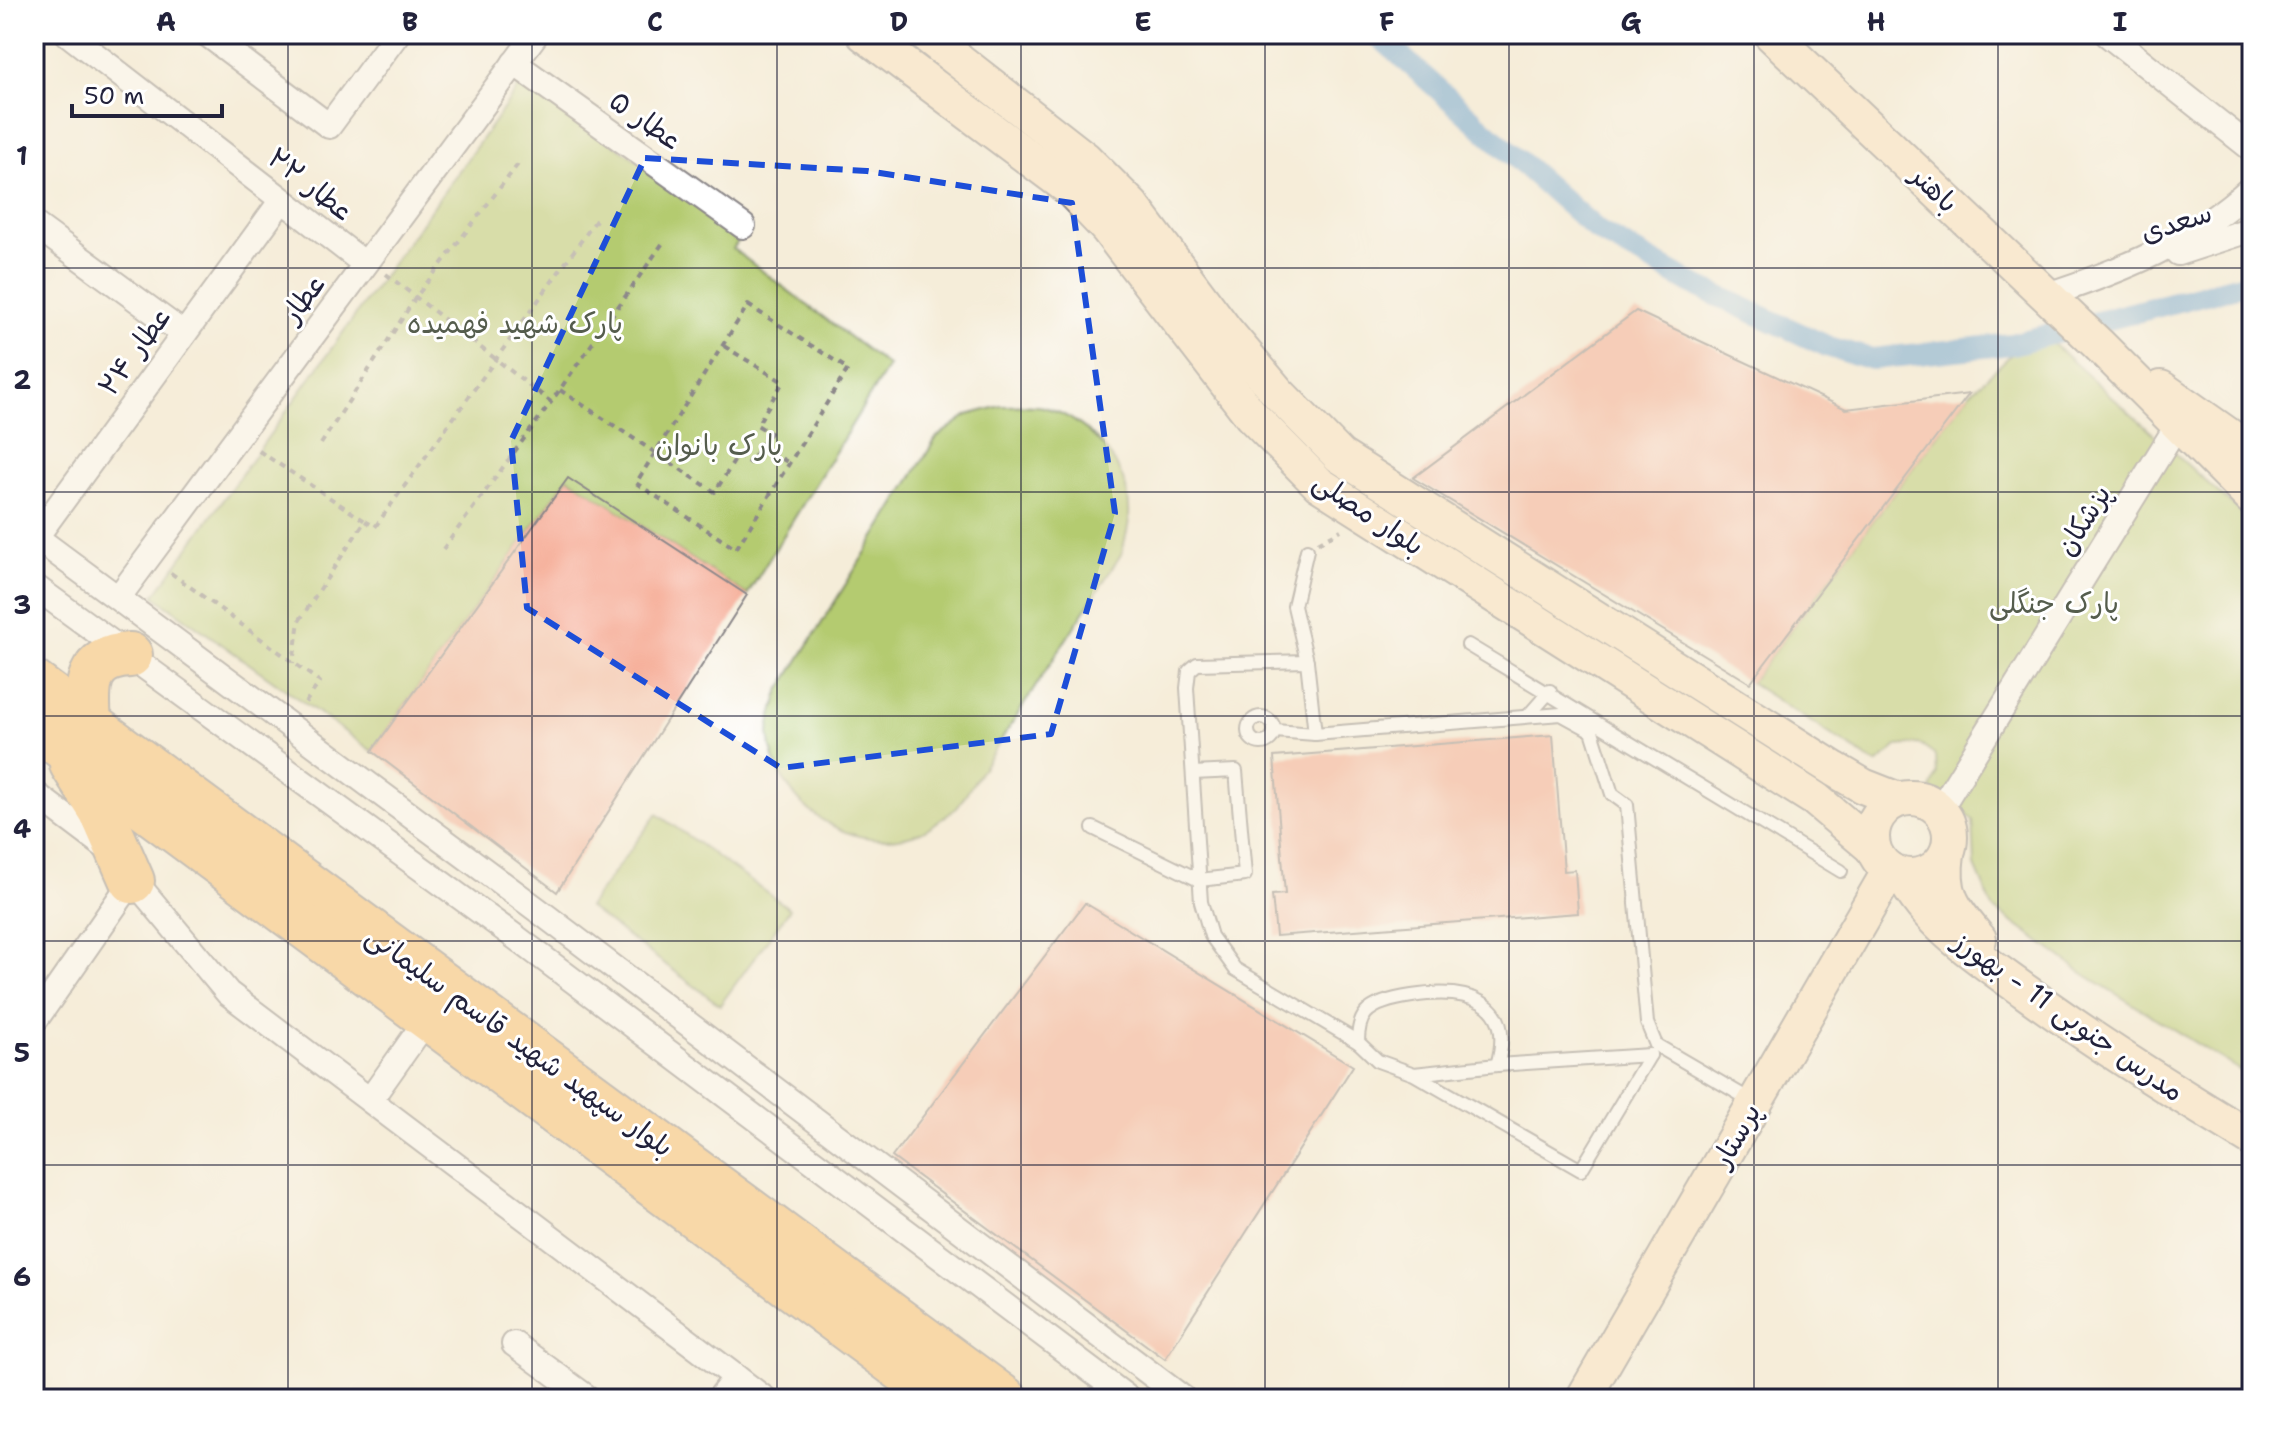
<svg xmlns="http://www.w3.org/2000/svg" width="2286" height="1433" viewBox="0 0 2286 1433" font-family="'Shantell Sans','Playpen Sans Arabic',sans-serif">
<rect width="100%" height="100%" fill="#fff"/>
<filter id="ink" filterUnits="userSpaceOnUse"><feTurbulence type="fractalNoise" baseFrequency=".0125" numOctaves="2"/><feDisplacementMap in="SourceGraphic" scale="16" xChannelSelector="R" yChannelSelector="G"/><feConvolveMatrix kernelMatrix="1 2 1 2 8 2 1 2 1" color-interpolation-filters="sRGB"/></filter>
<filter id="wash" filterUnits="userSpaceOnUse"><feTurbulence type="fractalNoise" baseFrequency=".006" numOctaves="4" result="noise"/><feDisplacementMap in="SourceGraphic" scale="32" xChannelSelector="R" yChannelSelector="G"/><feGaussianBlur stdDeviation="1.8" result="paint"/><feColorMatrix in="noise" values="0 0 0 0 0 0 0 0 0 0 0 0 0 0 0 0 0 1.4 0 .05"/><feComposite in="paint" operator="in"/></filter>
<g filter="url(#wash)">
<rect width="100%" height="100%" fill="#f5edd9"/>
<g fill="#b4cb6f" stroke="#6b7655" stroke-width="2">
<path d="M524 80 742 235 733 249 888 366 747 595 568 478 372 751 154 596Z"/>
<path d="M2050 341 2252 523V1078L2081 972 1993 908 1975 866 1973 820 1931 789 1937 775 1936 756 1919 744 1897 746 1877 764 1750 683 1969 394 2014 352Z"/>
<path d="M1001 406C1014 406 1031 404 1044 407 1089 420 1132 467 1129 517 1129 529 1124 541 1122 553L957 808C946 815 934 826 921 832 854 859 774 805 769 733 769 721 776 704 779 692L937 437 968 415Z"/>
<path d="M657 814 790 909 720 1005 588 907Z"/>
</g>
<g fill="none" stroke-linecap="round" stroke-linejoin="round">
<path stroke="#629fd3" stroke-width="22" d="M1376 34 1598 231 1690 283 1829 347 1872 359 2012 344 2252 282"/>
</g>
<g id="blocks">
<g fill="#f5a790">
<path d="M1636 311 1846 409 1969 394 1750 683 1413 478Z"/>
<path d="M568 478 747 595 557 892 372 751Z"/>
<path d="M1553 735 1564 871 1575 870 1578 913 1276 936 1272 895 1285 894 1274 757Z"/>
<path d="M1085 903 1353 1066 1165 1359 892 1157Z"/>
</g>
</g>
</g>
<g filter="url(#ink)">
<use href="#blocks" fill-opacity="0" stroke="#8c888a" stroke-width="2"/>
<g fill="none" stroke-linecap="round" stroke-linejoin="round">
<g stroke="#8c888a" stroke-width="16">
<g id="lane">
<path d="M1307 550 1294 606 1307 661 1315 734 1561 714 1592 731 1612 794 1627 805 1647 1023 1656 1045 1752 1101"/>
<path d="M1468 645 1841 871"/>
<path d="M1307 661 1197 664 1189 671 1187 688 1201 902 1211 936 1235 969 1358 1042"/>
<path d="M1528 716 1550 691"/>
<circle cx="1261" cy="730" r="13"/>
<path d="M1275 731 1315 734"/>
<path d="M1093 828 1199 880 1245 875 1236 771 1193 773"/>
<path d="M1497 1065 1650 1055"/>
<path d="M1414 1074 1497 1065C1517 998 1464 988 1412 996 1398 998 1376 1002 1366 1013 1359 1021 1358 1032 1358 1042L1378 1061 1414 1074 1581 1170 1650 1055"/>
</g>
</g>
<g stroke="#8c888a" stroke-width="28">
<g id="street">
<path d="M68 34 365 264"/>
<path d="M207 34 329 126 397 34"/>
<path d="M2107 34 2252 149"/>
<path d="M514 63 743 226"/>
<path d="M34 224 184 334"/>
<path d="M2178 253 2252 229"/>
<path d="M2047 295C2124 270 2191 243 2252 187"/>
<path d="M34 536 539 911 1184 1399"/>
<path d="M36 537 282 200"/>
<path d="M34 586 518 939 1129 1399"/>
<path d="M118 598 536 34"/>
<path d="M34 793 107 848 228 993 765 1399"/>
<path d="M1940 809 2177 426"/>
<path d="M34 1022 132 881"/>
<path d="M370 1100 428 1018"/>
<path d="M514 1344 589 1399"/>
<path d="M719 1399 736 1377"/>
</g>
</g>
<g stroke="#8c888a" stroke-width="38">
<g id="secondary">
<path d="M864 34 1069 188 1107 228 1251 415 1319 484 1815 799 1873 848"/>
<path d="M925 34 1085 159 1132 206 1225 330 1278 393 1340 456 1834 769 1863 786 1896 799"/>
<path d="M1771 34 2098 344 2252 498"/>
<path d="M2161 388 2252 452"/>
<circle cx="1911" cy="837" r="39"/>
<path d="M1947 853C1941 895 1953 908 1979 939"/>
<path d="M1903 876C1930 927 1979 958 2026 992 2099 1045 2175 1092 2252 1139"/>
<path d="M1583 1399 1890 870"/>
</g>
</g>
<g stroke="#8c888a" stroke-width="48">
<g id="highway">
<path d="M34 683 1005 1399"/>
<path d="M89 722C86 686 86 657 130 655"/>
<path d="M34 726 942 1399"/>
<path d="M72 764 101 810 132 881"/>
</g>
</g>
<g stroke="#8c888a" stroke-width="4" stroke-dasharray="6 6" stroke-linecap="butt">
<path d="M386 274 551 402 665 240"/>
<path d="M748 305 848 369 736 549 636 483Z"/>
<path d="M560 390 715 492 738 455 750 463 770 433 757 425 783 382 722 345"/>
<path d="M321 444 416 297 519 163"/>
<path d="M761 446 789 463"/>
<path d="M259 451 365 521 299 621 293 663"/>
<path d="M365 521 375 527 599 216"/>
<path d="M1318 543 1341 530"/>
<path d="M443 549 551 402"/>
<path d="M171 573 320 682 302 707"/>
</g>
<use href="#lane" stroke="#fff" stroke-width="12"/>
<use href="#street" stroke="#fff" stroke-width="24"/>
<use href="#secondary" stroke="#fde5c5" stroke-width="34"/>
<use href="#highway" stroke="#fabe6d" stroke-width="44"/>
</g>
</g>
<path d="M0 0H2286V1433H0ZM645 158 867 171 1072 203 1115 513 1051 734 781 768 527 608 511 441Z" fill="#f5edd9" fill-opacity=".55" fill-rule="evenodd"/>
<path fill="none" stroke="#1d4ed8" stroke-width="6" stroke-dasharray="16 10" stroke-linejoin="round" d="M645 158 867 171 1072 203 1115 513 1051 734 781 768 527 608 511 441Z"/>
<path fill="none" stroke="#22223b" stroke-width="2" stroke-opacity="0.55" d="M288 34V1399M532 34V1399M777 34V1399M1021 34V1399M1265 34V1399M1509 34V1399M1754 34V1399M1998 34V1399M34 268H2252M34 492H2252M34 716H2252M34 941H2252M34 1165H2252"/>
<g text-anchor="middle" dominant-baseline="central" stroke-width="6" stroke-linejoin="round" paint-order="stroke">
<g font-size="28" fill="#22223b" stroke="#fff">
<text transform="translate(646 120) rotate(35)">عطار ۵</text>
<text transform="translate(311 184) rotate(38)">عطار ۲۲</text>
<text transform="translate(1935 189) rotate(44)">باهنر</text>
<text transform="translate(2176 222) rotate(-18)">سعدی</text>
<text transform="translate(303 298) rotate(-53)">عطار</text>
<text transform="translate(134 351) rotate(-54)">عطار ۲۴</text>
<text transform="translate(1369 513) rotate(34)">بلوار مصلی</text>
<text transform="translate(2083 520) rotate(-58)">پزشکان</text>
<text transform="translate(2069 1016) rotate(35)">مدرس جنوبی 11 - بهورز</text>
<text transform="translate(520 1041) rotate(36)">بلوار سپهبد شهید قاسم سلیمانی</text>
<text transform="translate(1736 1135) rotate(-60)">پرستار</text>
</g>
<g font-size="28" fill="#555d4d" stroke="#fff">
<text x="515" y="323">پارک شهید فهمیده</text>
<text x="719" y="445">پارک بانوان</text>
<text x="2054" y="603">پارک جنگلی</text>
</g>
</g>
<rect width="2286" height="1433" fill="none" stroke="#fff" stroke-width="88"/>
<path d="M72 104v12h150v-12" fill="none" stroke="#22223b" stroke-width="4"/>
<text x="84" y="104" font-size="24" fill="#22223b" stroke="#ffffff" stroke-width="6" paint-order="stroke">50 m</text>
<rect x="44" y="44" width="2198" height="1345" fill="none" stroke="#22223b" stroke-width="3"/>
<g font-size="26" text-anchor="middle" font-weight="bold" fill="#22223b">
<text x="166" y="31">A</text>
<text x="410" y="31">B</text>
<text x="655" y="31">C</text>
<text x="899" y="31">D</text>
<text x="1143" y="31">E</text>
<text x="1387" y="31">F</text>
<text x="1631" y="31">G</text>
<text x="1876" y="31">H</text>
<text x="2120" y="31">I</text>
<text x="22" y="165">1</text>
<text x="22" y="389">2</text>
<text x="22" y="614">3</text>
<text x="22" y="838">4</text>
<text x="22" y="1062">5</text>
<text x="22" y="1286">6</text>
</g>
</svg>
